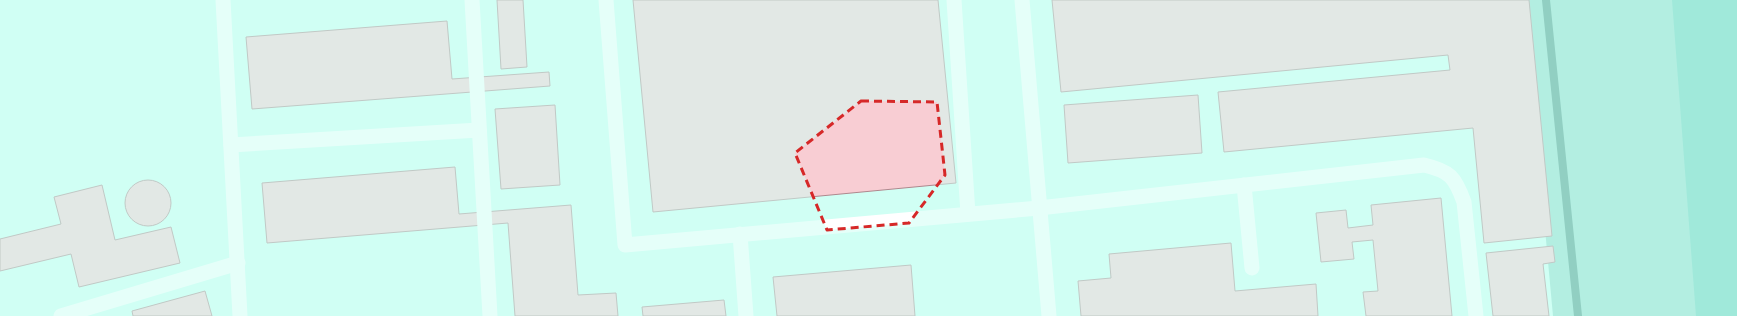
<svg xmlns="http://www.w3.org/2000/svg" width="1737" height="316" viewBox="0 0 1737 316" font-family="Jost,sans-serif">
<rect width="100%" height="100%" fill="#d0fff4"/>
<path fill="#90dacb" d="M1524 0H1737V316H1553Z"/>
<path fill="#67cebb" d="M1672 0H1737V316H1696Z"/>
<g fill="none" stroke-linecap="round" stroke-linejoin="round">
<path stroke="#469485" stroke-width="8" d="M1546 0 1578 316"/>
</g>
<g fill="#f8cdd3" stroke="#af878d">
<path d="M497 0H523L527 67 501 69Z"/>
<path d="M633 0H938L956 183 653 212Z"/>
<path d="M1052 0H1529L1552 236 1484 243 1473 128 1224 152 1218 92 1450 70 1448 55 1061 92Z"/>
<path d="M447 21 452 79 549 72 550 86 252 109 246 37Z"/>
<path d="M1198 95 1202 153 1068 163 1064 105Z"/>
<path d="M555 105 560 185 501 189 495 109Z"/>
<path d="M455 167 459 214 571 205 578 295 616 293 618 316H515L508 223 267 243 262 183Z"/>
<circle cx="148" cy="203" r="23"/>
<path d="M102 185 115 240 171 227 180 263 79 287 71 254 0 271V239L61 224 54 197Z"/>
<path d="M1441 198 1452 316H1366L1363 292 1378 291 1373 240 1352 242 1354 259 1321 262 1316 213 1346 210 1348 228 1373 225 1371 205Z"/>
<path d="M1231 243 1235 291 1316 284 1318 316H1081L1078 281 1111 278 1109 254Z"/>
<path d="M1553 246 1555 262 1543 264 1549 316H1493L1486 253Z"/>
<path d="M911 265 915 316H777L773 277Z"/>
<path d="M205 291 212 316H133L132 311Z"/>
<path d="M724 300 726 316H643L642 307Z"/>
</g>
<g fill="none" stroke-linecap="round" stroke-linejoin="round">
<g stroke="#fff" stroke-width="15">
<path d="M223 0 240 316"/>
<path d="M472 0 490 316"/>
<path d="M606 0 625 245 1039 208 1424 165C1450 171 1455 177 1464 202L1476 316"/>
<path d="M954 0 968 214"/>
<path d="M1022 0 1049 316"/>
<path d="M231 145 479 130"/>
<path d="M1244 185 1252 268"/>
<path d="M740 234 746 316"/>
<path d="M61 316 238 263"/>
</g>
</g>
<path d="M0 0H1737V316H0ZM861 101 937 102 945 175 909 223 827 230 795 153Z" fill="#d0fff4" fill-opacity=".55" fill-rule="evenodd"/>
<path fill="none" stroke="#d62828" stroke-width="3" stroke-dasharray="8 5" stroke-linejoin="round" d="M861 101 937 102 945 175 909 223 827 230 795 153Z"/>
</svg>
